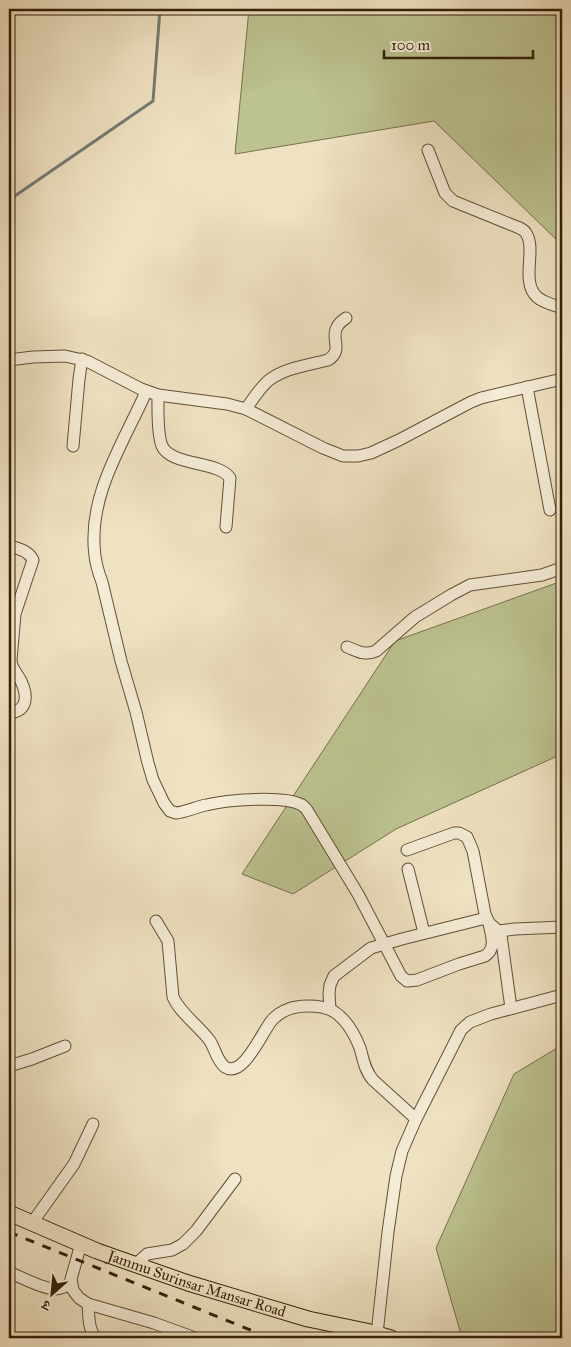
<svg xmlns="http://www.w3.org/2000/svg" width="571" height="1347" viewBox="0 0 571 1347" font-family="'IM FELL Great Primer','Noto Serif Devanagari',serif">
<rect width="100%" height="100%" fill="#efe2c2"/>
<filter id="stains"><feTurbulence type="fractalNoise" baseFrequency=".004" numOctaves="4"/><feColorMatrix values="0 0 0 0 .2 0 0 0 0 .09 0 0 0 0 .02 0 0 0 .5 -.17"/></filter>
<radialGradient id="worn" r=".72"><stop offset=".6" stop-color="#630" stop-opacity="0"/><stop offset="1" stop-color="#630" stop-opacity=".3"/></radialGradient>
<g fill="#bcc290" stroke="#78704c">
<path d="M249 9H562V245L434 121 235 154Z"/>
<path d="M562 581V754L396 829 293 894 242 874 395 641Z"/>
<path d="M562 1045V1338H462L436 1248 514 1074Z"/>
</g>
<g fill="none" stroke-linecap="round" stroke-linejoin="round">
<path stroke="#747c75" stroke-width="3" d="M9 200 153 101 160 9"/>
<g stroke="#624f36" stroke-width="13">
<g id="minor">
<path d="M428 150 445 193 453 201 517 227C520 228 524 230 526 233 537 250 520 281 537 297 544 303 554 305 562 308"/>
<path d="M9 360 33 357 65 356 87 361 141 389 158 395 227 404 246 409 323 448 343 456H358L371 453 399 440 471 402 481 398 562 379"/>
<path d="M527 387 550 510"/>
<path d="M146 392C123 444 87 496 95 556 96 565 99 574 102 582L121 661 136 712 148 763 153 780 164 803 170 811 176 813C186 812 196 807 206 805 226 800 284 795 302 805 302 805 307 809 307 810L358 894 401 976 407 981 417 980 459 964 485 956C497 948 491 935 489 923"/>
<path d="M158 395C158 408 157 434 162 446 171 466 219 461 230 478L226 527"/>
<path d="M246 409C253 399 259 389 268 381 284 368 308 365 328 360 344 350 330 339 337 327 339 323 343 320 346 318"/>
<path d="M73 446 79 379 82 359"/>
<path d="M9 546C18 548 29 551 33 560L15 614 11 660C11 668 17 673 21 681 28 696 28 711 9 713"/>
<path d="M347 647C358 651 364 656 376 651L415 617 451 595 470 585 542 575 562 568"/>
<path d="M407 850 454 833H459L467 837 473 851 485 914 489 923 497 930 501 935 511 1008"/>
<path d="M408 869 424 933"/>
<path d="M156 921 168 941 173 997C180 1013 199 1026 210 1041 215 1049 217 1061 225 1067 244 1079 263 1029 273 1019 283 1009 294 1006 307 1006 316 1006 326 1007 333 1011 346 1019 355 1035 360 1048 363 1059 365 1071 373 1080L416 1119"/>
<path d="M499 931 515 929 562 927"/>
<path d="M330 1009 329 994 330 985 334 976 371 948 402 939 486 918"/>
<path d="M9 1066 32 1059 65 1046"/>
<path d="M32 1223 74 1164 93 1124"/>
<path d="M81 1244 71 1279 73 1290 79 1298 88 1304 154 1323 195 1338"/>
<path d="M135 1265 147 1254 172 1250 183 1244 196 1231 235 1179"/>
<path d="M9 1272C20 1277 43 1289 55 1289 61 1289 66 1286 71 1284"/>
<path d="M88 1304C89 1316 88 1329 96 1338"/>
<path d="M377 1334 388 1232 396 1176 402 1151 416 1119 457 1038 461 1030 470 1022 491 1014 562 995"/>
</g>
</g>
<g stroke="#331e08" stroke-width="17">
<g id="major">
<path id="s1" d="M9 1213 97 1251 188 1283 308 1319 366 1331 391 1338"/>
</g>
</g>
<use href="#minor" stroke="#f5ecd7" stroke-width="11"/>
<use href="#major" stroke="#efe2c2" stroke-width="15"/>
<path stroke="#331e08" stroke-width="3" stroke-dasharray="9 9" stroke-linecap="butt" d="M9 1232 270 1338"/>
</g>
<g text-anchor="middle" dominant-baseline="central" stroke-width="5" stroke-linejoin="round" paint-order="stroke">
<g font-size="15" fill="#331e08" stroke="#f5ecd7">
<text stroke="none"><textPath href="#s1" startOffset="201">Jammu Surinsar Mansar Road</textPath></text>
</g>
</g>
<rect width="571" height="1347" fill="none" stroke="#efe2c2" stroke-width="30"/>
<rect x="10" y="10" width="551" height="1327" fill="none" stroke="#331e08" stroke-width="2.5"/>
<rect x="15" y="15" width="541" height="1317" fill="none" stroke="#331e08"/>
<g transform="translate(52 1294) rotate(207)" stroke="#f5ecd7" stroke-width="4" paint-order="stroke">
<path d="M0-4L9 19L0 12L-9 19Z" fill="#331e08"/>
<text y="-8" font-size="14" font-weight="bold" text-anchor="middle" fill="#331e08">उ</text>
</g>
<path d="M384 50v8h149v-8" fill="none" stroke="#331e08" stroke-width="2.5"/>
<text x="391" y="50" font-size="15" fill="#331e08" stroke="#f5ecd7" stroke-width="4" paint-order="stroke">100 m</text>
<rect width="100%" height="100%" filter="url(#stains)"/>
<rect width="100%" height="100%" fill="url(#worn)"/>
</svg>
